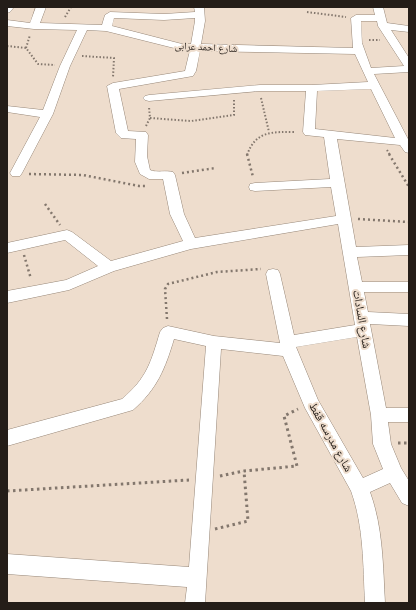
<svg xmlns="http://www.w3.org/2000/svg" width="416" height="610" viewBox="0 0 416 610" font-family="'Roboto Serif','Noto Naskh Arabic',serif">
<rect width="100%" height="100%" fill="#eeddcd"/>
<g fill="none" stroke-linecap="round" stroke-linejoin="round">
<g stroke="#978778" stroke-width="1">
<g id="minor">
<path d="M7 7H14L10 12 7 13Z"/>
<path d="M36 7H46L40 23 102 25 105 15 110 12 164 14 195 12 194 7H204L205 21 201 44 353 48 351 18 356 15H375L373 7H383L387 23 409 26V32L391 30 409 58V72L374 74 409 141V153L405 152 400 145 337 139 356 247 409 245V255L357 257 362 282H409V292H364L368 312 409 314V326L370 324 386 408H409V422H388L391 444 401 468 409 481V506L402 503 390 483 370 492C383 528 383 566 385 603H365C363 565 364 527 351 491L305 408 283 356 221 349 205 603H185L187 587 7 574V554L189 567 206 346 174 339C165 369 157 389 133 410L7 446V430L122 399C147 378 151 362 160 332L163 328 168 326 214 336 280 343 266 274 268 270 273 269 278 270 280 274 294 335 355 325 338 224 191 249 114 271 69 290 7 303V291L66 280 98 266 65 240 7 253V243L67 230 72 232 111 261 183 241 170 214 163 179H149L140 174 135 162 136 139 121 138 116 133 107 86 113 83 185 71 190 50H182L106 31 87 30 70 66 53 114 22 173 20 176H12L10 173 40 117 7 112V106L43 110 60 66 77 30 34 29 7 26V20L30 23ZM114 18 164 20 195 18V21L191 44H182L112 26ZM361 21H377L378 26 404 66 371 68 362 43ZM200 51 355 54 368 82 312 85H260L149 95 145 96 143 98 145 100 149 101 260 91H306L303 132 305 135 324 137 330 179 255 183 250 184 249 187 250 190 255 191 331 187 336 216 195 238 184 214 175 175 173 172C166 170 157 173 150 170L147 156 148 135 146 132 128 131 119 89 193 76 196 71ZM371 89 395 138 315 129 317 91ZM357 337 371 415 373 444 383 469 363 478 318 400 296 347Z"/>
</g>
</g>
<g stroke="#83776d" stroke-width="2" stroke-dasharray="1.5 2" stroke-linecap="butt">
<path d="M307 12 346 17"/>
<path d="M65 17 71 7"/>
<path d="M369 40H380"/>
<path d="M7 46 26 48 38 64 55 65"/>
<path d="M26 48 30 35"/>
<path d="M82 56 114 58 113 77"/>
<path d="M261 98 269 132"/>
<path d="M150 118 191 121 234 115V100"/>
<path d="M146 126 150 118 149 107"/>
<path d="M387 150 390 155"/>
<path d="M247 155C256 130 273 132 296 132"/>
</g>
<g stroke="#83776d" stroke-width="2.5" stroke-dasharray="2 3" stroke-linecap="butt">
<path d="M247 154 253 177"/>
<path d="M389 154 409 187"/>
<path d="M182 173 216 168"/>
<path d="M29 174 83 175 139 186H147"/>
<path d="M45 204 60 225"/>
<path d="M358 219 409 222"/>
<path d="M24 255 31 279"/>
<path d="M167 319 165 289 168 284 217 272 261 269"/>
</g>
<g stroke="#83776d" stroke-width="3" stroke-dasharray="2.5 3.5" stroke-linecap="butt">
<path d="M398 443H409"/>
<path d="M220 476 244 471 297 466 284 416 298 409"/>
<path d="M7 491 189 480"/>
<path d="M215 529 248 521 244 471"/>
</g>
<use href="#minor" fill="#fff" fill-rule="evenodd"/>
</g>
<g text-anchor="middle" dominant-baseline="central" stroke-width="4" stroke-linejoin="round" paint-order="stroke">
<g font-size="10" fill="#241d18" stroke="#eeddcd">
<text transform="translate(206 47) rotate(3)">شارع احمد عرابى</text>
</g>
<g font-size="12" fill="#241d18" stroke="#eeddcd">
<text transform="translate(362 319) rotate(80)">شارع السادات</text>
<text transform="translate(331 437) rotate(61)">شارع مدرسه قفط</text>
</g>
</g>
<rect width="416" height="610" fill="none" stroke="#241d18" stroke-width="16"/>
</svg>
